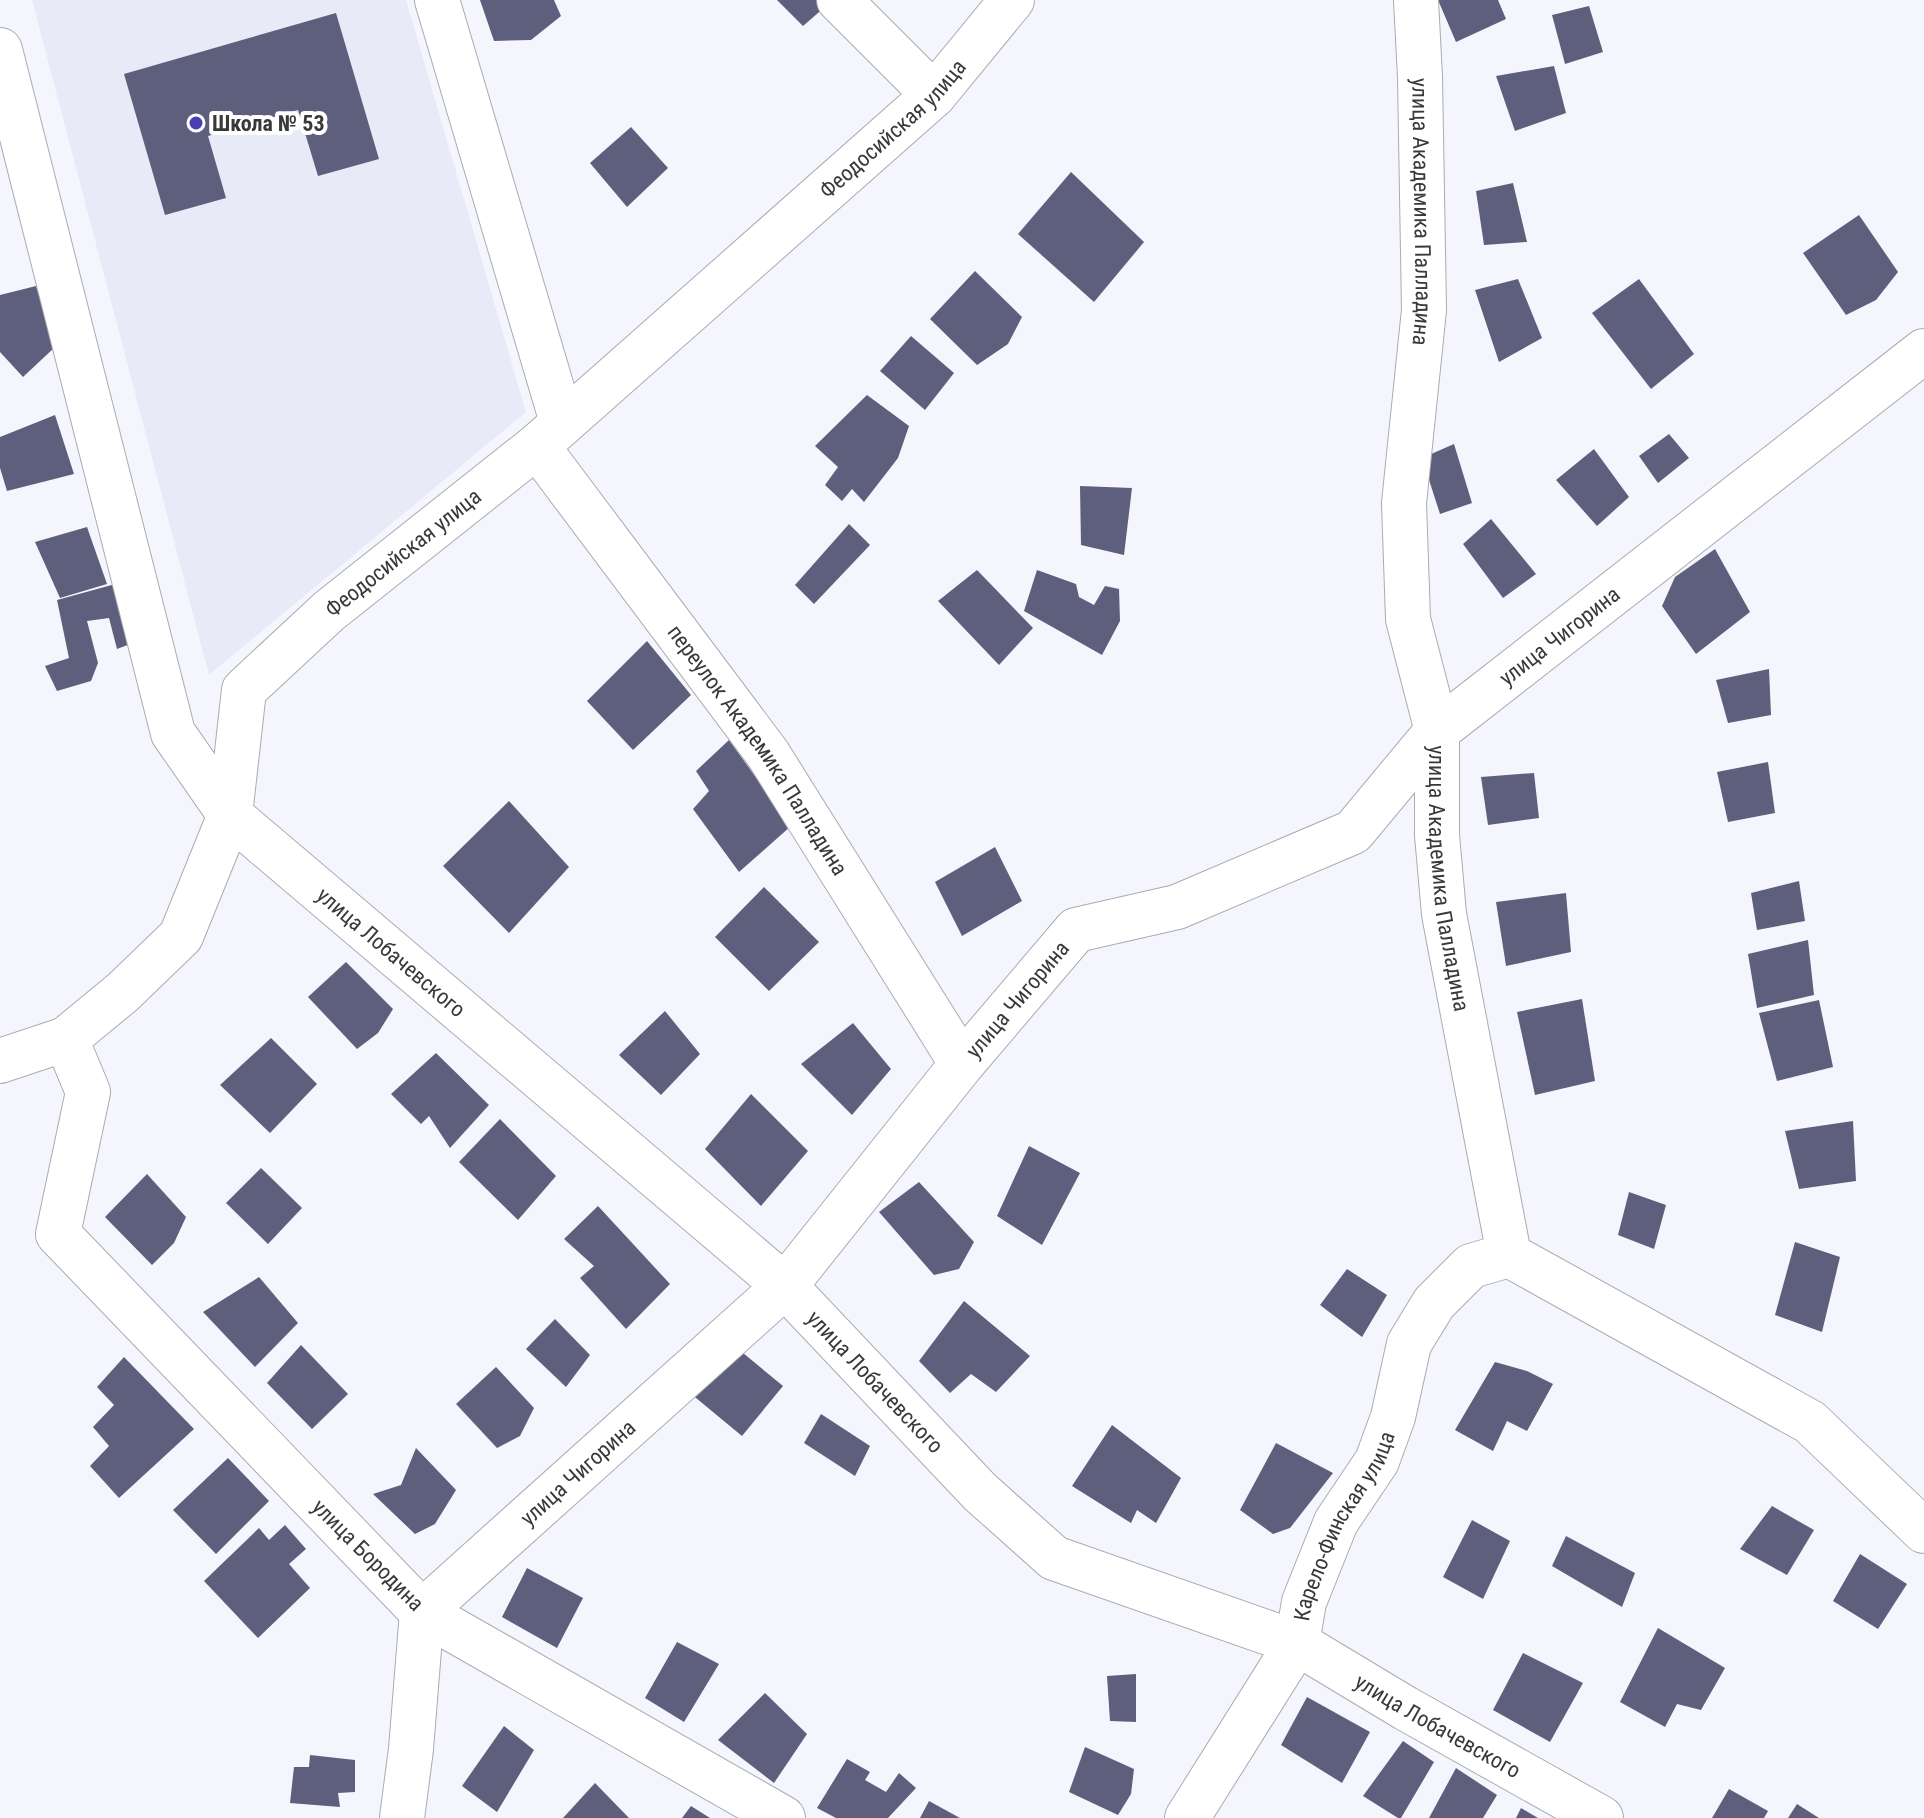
<svg xmlns="http://www.w3.org/2000/svg" width="1924" height="1818" viewBox="0 0 1924 1818" font-family="'Roboto Condensed',sans-serif">
<rect width="100%" height="100%" fill="#f5f6fd"/>
<path fill="#e8eaf8" d="M32 0H406L526 412 209 675Z"/>
<g fill="#5d5f7c">
<path d="M480 0H554L561 16 531 40 494 41Z"/>
<path d="M777 0H833L803 26Z"/>
<path d="M1438 0H1498L1506 19 1456 42Z"/>
<path d="M1589 6 1603 52 1565 64 1552 15Z"/>
<path d="M336 13 379 159 318 176 298 110 208 136 226 198 165 215 124 74Z"/>
<path d="M1554 66 1566 113 1515 131 1496 76Z"/>
<path d="M631 127 668 168 627 207 590 163Z"/>
<path d="M1071 172 1144 242 1094 302 1018 234Z"/>
<path d="M1513 183 1527 242 1484 245 1476 191Z"/>
<path d="M1859 215 1898 272 1876 300 1846 315 1803 253Z"/>
<path d="M975 271 1022 317 1008 344 977 365 930 319Z"/>
<path d="M1518 279 1542 338 1499 362 1475 290Z"/>
<path d="M1639 279 1694 354 1651 389 1592 313Z"/>
<path d="M36 286 55 347 23 377 0 352V295Z"/>
<path d="M911 336 954 373 925 410 880 371Z"/>
<path d="M867 395 909 426 898 458 864 502 852 489 842 501 825 485 838 467 815 446Z"/>
<path d="M55 415 74 474 7 491 0 468V437Z"/>
<path d="M1669 434 1689 458 1658 483 1639 456Z"/>
<path d="M1454 444 1472 503 1440 514 1422 458Z"/>
<path d="M1594 449 1629 497 1597 526 1556 480Z"/>
<path d="M1080 486 1132 488 1124 555 1081 545Z"/>
<path d="M1491 519 1536 574 1503 598 1463 544Z"/>
<path d="M849 524 870 545 814 604 795 585Z"/>
<path d="M87 527 107 584 60 598 35 542Z"/>
<path d="M1715 549 1750 612 1696 654 1662 606 1675 577Z"/>
<path d="M977 570 1033 628 999 665 938 601Z"/>
<path d="M1037 570 1076 584 1079 597 1094 605 1105 586 1119 589 1120 621 1102 655 1024 611Z"/>
<path d="M119 583 138 641 117 649 109 618 87 621 98 663 91 681 57 691 45 666 69 658 57 600Z"/>
<path d="M647 641 691 695 633 750 587 701Z"/>
<path d="M1769 669 1771 715 1728 723 1716 680Z"/>
<path d="M729 740 791 826 739 872 693 809 709 791 696 771Z"/>
<path d="M1768 762 1775 813 1728 822 1717 772Z"/>
<path d="M1534 773 1539 818 1488 825 1481 777Z"/>
<path d="M509 801 569 867 509 933 443 866Z"/>
<path d="M995 847 1022 901 962 936 935 882Z"/>
<path d="M1799 881 1805 921 1757 930 1751 893Z"/>
<path d="M764 887 819 942 769 991 715 937Z"/>
<path d="M1566 893 1571 952 1506 966 1496 902Z"/>
<path d="M1808 940 1814 995 1757 1008 1748 954Z"/>
<path d="M346 962 393 1009 378 1033 357 1049 308 997Z"/>
<path d="M1582 999 1595 1081 1535 1095 1517 1012Z"/>
<path d="M1819 1000 1833 1067 1777 1081 1759 1013Z"/>
<path d="M665 1011 700 1054 661 1095 619 1055Z"/>
<path d="M853 1023 891 1069 852 1115 801 1064Z"/>
<path d="M271 1038 317 1084 270 1133 220 1085Z"/>
<path d="M436 1053 489 1105 450 1148 429 1116 421 1124 391 1094Z"/>
<path d="M751 1094 808 1151 761 1206 705 1149Z"/>
<path d="M500 1119 556 1176 518 1220 459 1162Z"/>
<path d="M1853 1121 1856 1181 1799 1189 1785 1131Z"/>
<path d="M1029 1146 1080 1173 1042 1245 997 1216Z"/>
<path d="M261 1168 302 1208 268 1244 226 1203Z"/>
<path d="M147 1174 186 1217 174 1243 152 1265 105 1217Z"/>
<path d="M919 1182 974 1242 959 1269 934 1275 879 1212Z"/>
<path d="M1629 1192 1666 1205 1654 1249 1618 1235Z"/>
<path d="M598 1206 670 1284 626 1329 580 1278 594 1266 564 1239Z"/>
<path d="M1795 1242 1840 1257 1822 1332 1775 1315Z"/>
<path d="M1347 1269 1387 1295 1362 1337 1320 1305Z"/>
<path d="M259 1277 298 1323 255 1367 203 1312Z"/>
<path d="M964 1301 1030 1356 996 1392 971 1374 950 1393 919 1361Z"/>
<path d="M555 1319 590 1355 566 1387 526 1349Z"/>
<path d="M301 1345 348 1394 312 1429 267 1383Z"/>
<path d="M737 1348 783 1386 742 1436 690 1393Z"/>
<path d="M124 1357 194 1429 119 1498 90 1466 109 1446 93 1427 114 1405 97 1387Z"/>
<path d="M1495 1362 1527 1371 1553 1384 1527 1431 1507 1421 1493 1451 1455 1430Z"/>
<path d="M496 1367 534 1408 520 1436 497 1448 456 1404Z"/>
<path d="M821 1414 870 1446 855 1476 804 1443Z"/>
<path d="M1112 1425 1181 1478 1156 1523 1137 1510 1131 1523 1072 1486Z"/>
<path d="M1276 1443 1333 1473 1290 1528 1273 1534 1240 1510Z"/>
<path d="M416 1448 456 1490 435 1524 415 1534 373 1494 401 1485Z"/>
<path d="M228 1458 269 1501 216 1554 173 1510Z"/>
<path d="M1772 1506 1814 1530 1787 1575 1740 1549Z"/>
<path d="M1472 1520 1510 1541 1483 1599 1443 1577Z"/>
<path d="M285 1525 306 1549 289 1564 310 1588 258 1638 204 1581 259 1528 269 1540Z"/>
<path d="M1566 1536 1635 1573 1622 1607 1552 1566Z"/>
<path d="M1860 1554 1907 1584 1878 1629 1833 1601Z"/>
<path d="M527 1568 583 1598 557 1648 502 1617Z"/>
<path d="M1658 1628 1725 1668 1701 1710 1677 1704 1665 1727 1620 1702Z"/>
<path d="M677 1642 719 1664 684 1722 645 1698Z"/>
<path d="M1523 1653 1583 1683 1550 1742 1493 1710Z"/>
<path d="M1136 1674V1722L1110 1721 1107 1676Z"/>
<path d="M765 1693 807 1734 774 1783 718 1740Z"/>
<path d="M1307 1697 1370 1732 1342 1783 1281 1745Z"/>
<path d="M504 1726 534 1750 497 1812 462 1786Z"/>
<path d="M1403 1741 1434 1762 1401 1818H1398L1363 1796Z"/>
<path d="M1085 1747 1134 1769 1131 1794 1118 1815 1069 1792Z"/>
<path d="M310 1755 355 1760V1792L338 1793 340 1807 290 1803 294 1767H309Z"/>
<path d="M847 1759 870 1772 865 1780 886 1792 899 1773 916 1788 888 1818H836L817 1808Z"/>
<path d="M1456 1768 1497 1795 1483 1818H1429Z"/>
<path d="M595 1783 629 1818H563Z"/>
<path d="M1729 1789 1768 1811 1764 1818H1712Z"/>
<path d="M929 1801 960 1818H920Z"/>
<path d="M1797 1804 1819 1818H1788Z"/>
<path d="M691 1806 710 1818H682Z"/>
<path d="M1521 1808 1538 1818H1516Z"/>
</g>
<g fill="none" stroke-linecap="round" stroke-linejoin="round">
<g stroke="#aaabb2" stroke-width="46">
<g id="minor">
<path d="M437 0 562 422"/>
<path d="M839 0 934 95"/>
<path id="s1" d="M1416 0 1420 77 1424 310 1404 503 1408 619 1437 731V835L1444 914 1509 1255 1810 1422 1924 1531"/>
<path id="s2" d="M0 50 173 733 230 815 785 1286 980 1492 1054 1558 1297 1643 1405 1708 1601 1818"/>
<path id="s3" d="M537 446 768 754 962 1064"/>
<path d="M0 1061 66 1039"/>
<path id="s4" d="M402 1818 411 1749 422 1612 785 1286 962 1064 1076 930 1177 907 1353 832 1437 731 1924 351"/>
<path id="s5" d="M783 1818 422 1612 58 1234 88 1092 66 1039 123 992 181 936 230 815 244 690 329 611 537 446 934 95 1012 0"/>
<path id="s6" d="M1187 1818 1297 1643 1304 1602 1336 1522 1377 1461 1393 1417 1409 1344 1434 1303 1471 1266 1509 1255"/>
</g>
</g>
<use href="#minor" stroke="#fff" stroke-width="44"/>
</g>
<circle fill="#4a3eb5" stroke="#fff" stroke-width="3" cx="196" cy="123" r="8"/>
<g text-anchor="middle" dominant-baseline="central" stroke-width="8" stroke-linejoin="round" paint-order="stroke">
<g font-size="22" font-weight="bold" fill="#39393c" stroke="#fff" text-anchor="start">
<text x="212" y="123">Школа № 53</text>
</g>
<g font-size="22" fill="#39393c" stroke="#fff">
<text stroke="none"><textPath href="#s5" startOffset="2412">Феодосийская улица</textPath></text>
<text stroke="none"><textPath href="#s1" startOffset="212">улица Академика Палладина</textPath></text>
<text stroke="none"><textPath href="#s5" startOffset="1764">Феодосийская улица</textPath></text>
<text stroke="none"><textPath href="#s4" startOffset="1736">улица Чигорина</textPath></text>
<text stroke="none"><textPath href="#s3" startOffset="376">переулок Академика Палладина</textPath></text>
<text stroke="none"><textPath href="#s1" startOffset="884">улица Академика Палладина</textPath></text>
<text stroke="none"><textPath href="#s2" startOffset="1016">улица Лобачевского</textPath></text>
<text stroke="none"><textPath href="#s4" startOffset="1064">улица Чигорина</textPath></text>
<text stroke="none"><textPath href="#s2" startOffset="1664">улица Лобачевского</textPath></text>
<text stroke="none"><textPath href="#s4" startOffset="416">улица Чигорина</textPath></text>
<text stroke="none"><textPath href="#s6" startOffset="334">Карело-Финская улица</textPath></text>
<text transform="translate(368 1555) rotate(45)">улица Бородина</text>
<text stroke="none"><textPath href="#s2" startOffset="2336">улица Лобачевского</textPath></text>
</g>
</g>
</svg>
